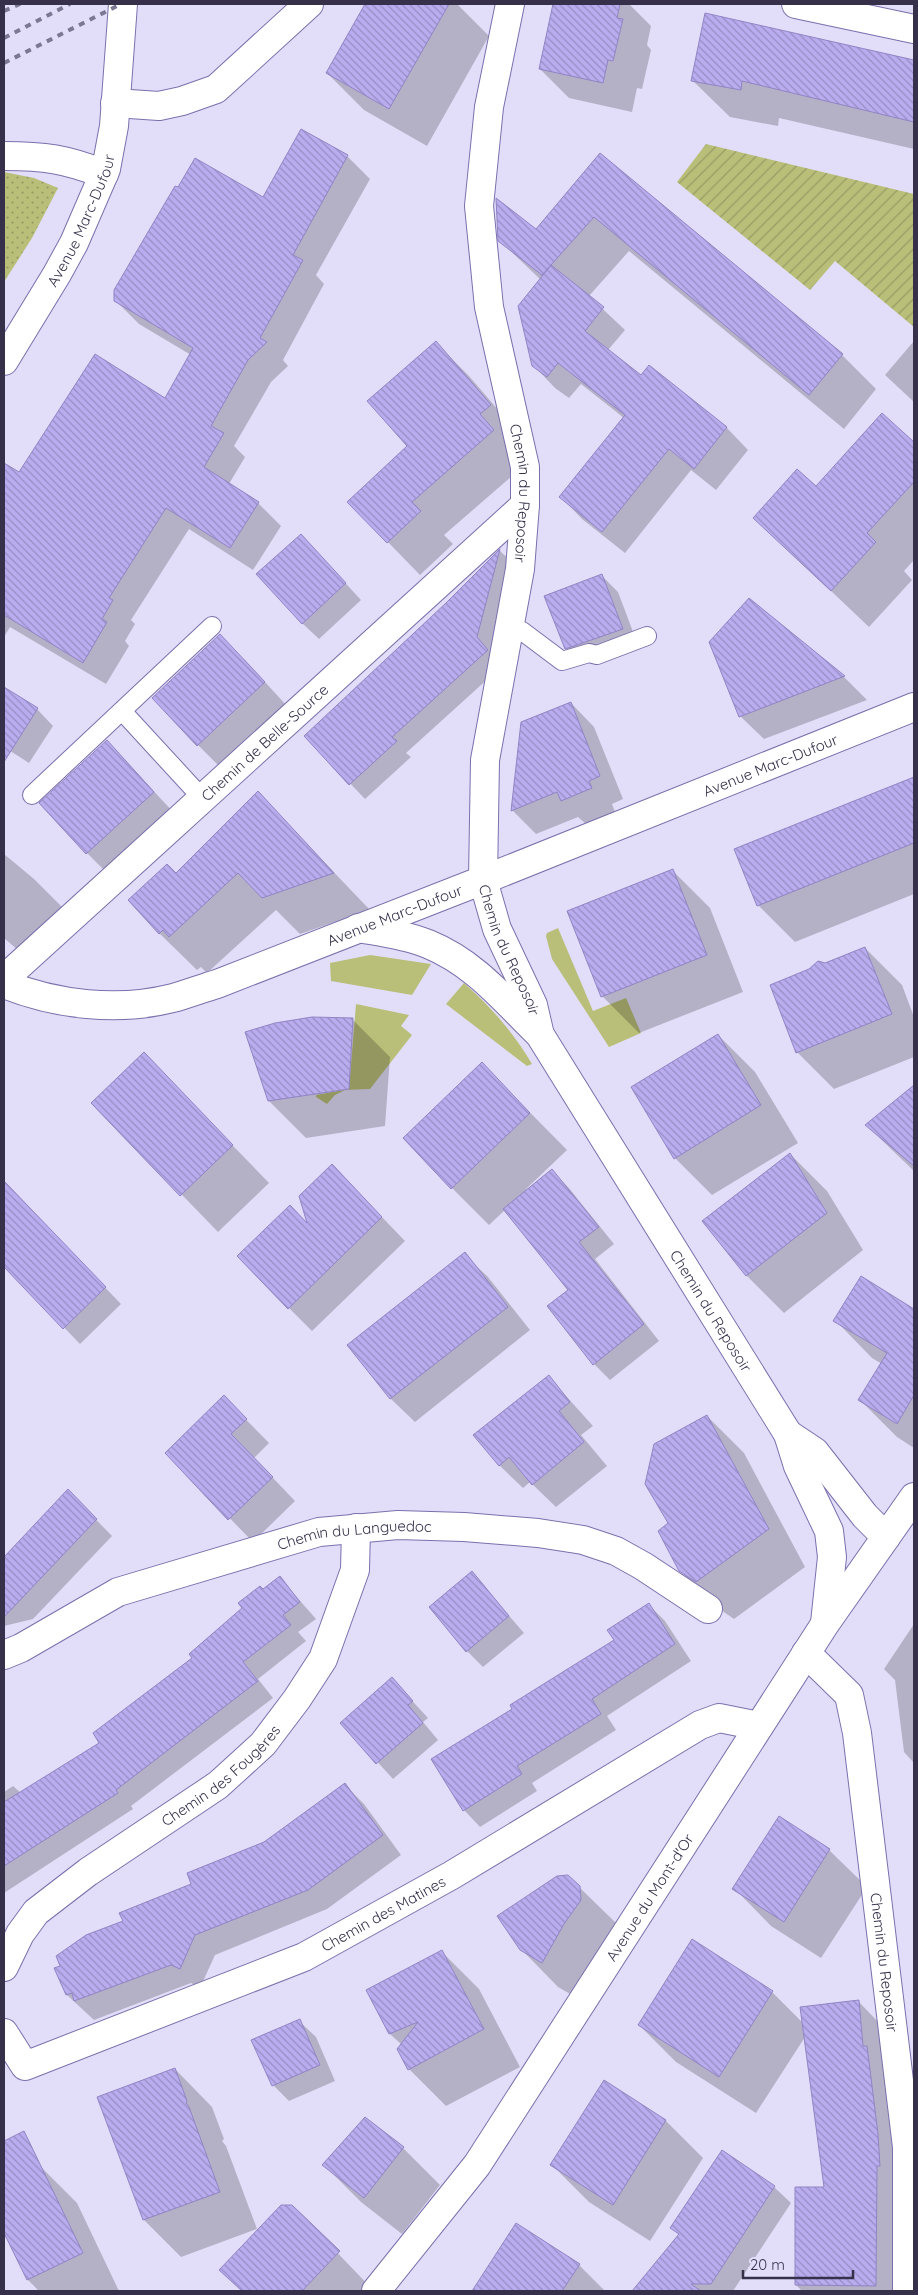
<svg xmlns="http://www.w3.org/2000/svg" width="918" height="2295" viewBox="0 0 918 2295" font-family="Quicksand,sans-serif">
<defs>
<pattern id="park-dots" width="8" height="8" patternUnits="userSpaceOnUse" patternTransform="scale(1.25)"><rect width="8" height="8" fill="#b9bf78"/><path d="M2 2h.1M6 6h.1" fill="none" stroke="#979c64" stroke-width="1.8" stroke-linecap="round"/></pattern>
<pattern id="garden-furrows" width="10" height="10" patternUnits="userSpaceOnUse" patternTransform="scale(1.25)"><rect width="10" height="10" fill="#b9bf78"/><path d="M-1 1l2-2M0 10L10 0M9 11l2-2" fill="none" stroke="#979c64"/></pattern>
<pattern id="building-back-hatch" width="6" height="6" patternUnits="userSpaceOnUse" patternTransform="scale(1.25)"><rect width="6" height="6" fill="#b9adef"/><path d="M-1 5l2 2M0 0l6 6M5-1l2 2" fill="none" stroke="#978dc4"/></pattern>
</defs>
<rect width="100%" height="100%" fill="#e2def9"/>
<g fill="#b9bf78">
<path d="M558 928 593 1011 626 998 641 1033 609 1047 552 959 546 936 547 933Z"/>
<path d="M370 955 431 964 412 995 331 981 330 963Z"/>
<path d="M464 983C491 1007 514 1033 532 1064L527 1066 446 1004Z"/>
<path d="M356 1004 409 1015 401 1026 412 1035 370 1089 345 1090 335 1095 327 1104 316 1097V1095L349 1089Z"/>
</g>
<path fill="url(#park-dots)" d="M4 172 34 178 58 188 32 238 4 282Z"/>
<path fill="url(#garden-furrows)" d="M706 144 914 194V327L835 261 810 290 677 182Z"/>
<g fill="#0003">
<path d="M367 4H457L489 36 427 146 364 110 327 73Z"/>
<path d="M555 4H629L651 26 647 45 651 50 642 89 637 88 632 112 569 98 540 69Z"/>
<path d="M706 15 914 61V149L779 118 778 126 730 117 692 80Z"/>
<path d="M600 155 842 355 876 389 844 429 629 251 589 296 625 330 608 350 641 377 649 367 727 428 748 450 716 490 691 470 625 553 582 519 561 497 624 418 581 384 569 398 555 388 533 365 541 280 499 240 496 206 497 200 536 231Z"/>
<path d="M347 156 370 179 316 275 324 284 283 360 288 366 271 382 234 446 245 457 229 484 258 503 281 526 253 570 189 529 131 620 135 624 125 641 129 646 106 684 10 627 4 637V478L10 468 19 474 166 399 191 355 139 324 116 301 264 199Z"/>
<path d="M914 341V402L885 375Z"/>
<path d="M436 343 469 376 523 439 526 464 444 535 453 544 420 575 349 502 409 446Z"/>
<path d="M882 415 914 444V560L904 571 912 580 869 627 754 518 816 488Z"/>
<path d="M500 551 515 565 502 666 406 753 411 757 365 799 305 736 447 604Z"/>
<path d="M317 552 361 600 319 639 302 623Z"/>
<path d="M602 576 618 592 638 645 582 665 566 648Z"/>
<path d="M749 600 844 677 867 700 764 739 740 716Z"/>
<path d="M244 659 287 706 221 768 198 745Z"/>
<path d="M17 697 37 709 53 726 29 763 4 747V701Z"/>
<path d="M571 703 594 727 623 799 612 804 615 812 586 824 578 817 536 834 513 811 522 723Z"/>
<path d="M107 741 190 830 124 890 87 853Z"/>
<path d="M914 778V894L795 942 758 905 736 850Z"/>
<path d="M258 793 370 910 300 934 276 910 207 973 201 967 197 970 159 933 176 875Z"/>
<path d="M4 854 34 879 71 916 34 964 4 938Z"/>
<path d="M673 871 710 908 743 992 639 1033 602 996Z"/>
<path d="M865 948 902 985 914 1017V1057L834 1089 797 1052 825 964Z"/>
<path d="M353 1020 390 1057 385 1126 306 1138 269 1101Z"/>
<path d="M718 1035 755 1072 798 1143 712 1195 675 1158Z"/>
<path d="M144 1054 269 1183 218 1232 93 1103Z"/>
<path d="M482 1064 567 1150 526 1189 527 1191 552 1171 568 1187 614 1244 595 1259 659 1341 610 1380 594 1364 549 1307 570 1290 505 1210 489 1225 452 1188Z"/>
<path d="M906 1093 914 1101V1171L866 1125Z"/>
<path d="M790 1154 827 1191 863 1250 784 1313 747 1276 704 1221Z"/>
<path d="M7 1186 121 1304 80 1344 4 1265V1189Z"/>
<path d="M355 1189 405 1241 312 1331 289 1308 309 1226Z"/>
<path d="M464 1254 488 1277 530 1330 415 1422 391 1399 349 1345Z"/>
<path d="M861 1277 914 1310V1448L897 1437 860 1400 882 1364 872 1358 835 1320Z"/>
<path d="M549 1377 593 1426 581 1435 607 1466 556 1507 530 1482 523 1488 499 1465Z"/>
<path d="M224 1397 269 1443 254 1458 295 1501 253 1542 166 1453Z"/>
<path d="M707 1416 744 1453 805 1567 734 1619 718 1608 680 1571 670 1524Z"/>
<path d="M68 1491 112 1536 33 1619 4 1626V1559Z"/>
<path d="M472 1573 524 1633 483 1667 467 1651Z"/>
<path d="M280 1578 316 1619 298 1632 306 1641 258 1679 273 1698 131 1806 133 1809 4 1893V1792L13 1786 21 1793 101 1743Z"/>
<path d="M648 1604 665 1621 691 1661 607 1716 616 1730 532 1783 537 1791 480 1827 464 1810 513 1709 615 1641Z"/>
<path d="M914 1624V1763L904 1752 895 1680 884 1669Z"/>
<path d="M392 1679 428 1718 423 1722 438 1740 393 1779 342 1723Z"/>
<path d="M345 1785 364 1804 401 1855 327 1909 215 1955 200 1988 191 1983 94 2020 67 1995 62 1966 193 1884 264 1843Z"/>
<path d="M829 1850 867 1887 821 1958 771 1926 734 1888Z"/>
<path d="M579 1887 617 1924 579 1999 558 1987 521 1949Z"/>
<path d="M692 1941 772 1992 803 2023 858 2001 884 2028 914 2291H802L796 2285 825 2188 805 2037 756 2113 676 2062 639 2025Z"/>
<path d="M442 1952 479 1989 520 2067 446 2106 409 2069 402 2045 390 2034 368 1991Z"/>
<path d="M299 2021 316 2037 335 2081 289 2101 273 2085Z"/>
<path d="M175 2069 212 2107 224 2139 222 2141 226 2146 257 2229 181 2257 144 2220Z"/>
<path d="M605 2082 666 2121 703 2158 650 2241 589 2202 552 2165Z"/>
<path d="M403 2148 440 2185 402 2234 361 2202 324 2165Z"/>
<path d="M40 2166 77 2203 119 2291H39L28 2280 4 2230V2183Z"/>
<path d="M774 2187 791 2203 733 2291H634L679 2235 672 2228Z"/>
<path d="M516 2225 579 2265 605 2291H474Z"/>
<path d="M329 2244 374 2291H243L221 2270Z"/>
</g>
<g fill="url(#building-back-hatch)" stroke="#9184c4">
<path d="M365 4H449L389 109 326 73Z"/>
<path d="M553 4H620L617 18 623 19 613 61 608 60 603 83 539 69Z"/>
<path d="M705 13 914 60V122L742 81 741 90 691 81Z"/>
<path d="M301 129 348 155 293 255 303 260 260 338 267 342 248 360 211 426 224 433 204 467 259 502 230 548 166 508 109 598 113 600 102 619 107 622 83 663 4 615V463L19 472 95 354 165 398 193 348 114 301V290L175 186 178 187 195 158 263 197Z"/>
<path d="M600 153 843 354 809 395 594 217 542 275 498 241 496 198 536 229Z"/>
<path d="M551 265 604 307 585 331 641 375 649 365 727 427 694 469 669 449 602 532 559 497 625 415 558 363 547 377 532 366 518 306Z"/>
<path d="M436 341 491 405 480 414 494 430 412 502 421 511 387 543 347 502 407 446 367 401Z"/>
<path d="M882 413 914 442V482L867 533 876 542 831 591 753 518 797 469 816 486Z"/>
<path d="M301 534 346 583 302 624 256 574Z"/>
<path d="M500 549 477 637 488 650 392 737 397 741 349 785 304 736 446 603Z"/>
<path d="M602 574 623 629 565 649 544 596Z"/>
<path d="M749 598 845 676 739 717 709 642Z"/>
<path d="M220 634 265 682 197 746 152 698Z"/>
<path d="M4 687 38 708 4 762Z"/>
<path d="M571 702 600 776 589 781 592 788 561 801 557 792 511 811 521 722Z"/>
<path d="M107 740 154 792 86 854 39 803Z"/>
<path d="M914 777V843L757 906 734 849Z"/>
<path d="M258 791 334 873 262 898 238 873 169 937 163 930 159 934 128 900 167 864 176 873Z"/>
<path d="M673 869 707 955 601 997 567 911Z"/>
<path d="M865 947 892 1014 796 1053 770 985 809 969 818 961 825 963Z"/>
<path d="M312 1017 353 1018 349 1089 268 1101 245 1032 275 1023Z"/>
<path d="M718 1034 761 1105 674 1159 631 1087Z"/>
<path d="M144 1052 233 1145 180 1196 91 1103Z"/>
<path d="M482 1062 530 1113 451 1189 403 1138Z"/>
<path d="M914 1085V1166L865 1125Z"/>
<path d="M790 1153 827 1213 746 1276 702 1221Z"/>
<path d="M332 1164 382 1217 288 1309 237 1256 290 1205 307 1223 299 1196Z"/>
<path d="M552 1169 599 1227 579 1242 644 1324 593 1365 547 1306 568 1290 503 1209Z"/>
<path d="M4 1181 106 1287 63 1329 4 1267Z"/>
<path d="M465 1252 508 1307 390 1399 347 1345Z"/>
<path d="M861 1276 914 1309V1395L897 1424 858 1400 887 1353 833 1321Z"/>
<path d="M549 1375 570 1402 559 1411 584 1442 532 1485 509 1457 499 1466 473 1435Z"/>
<path d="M224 1395 247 1419 231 1434 273 1477 228 1520 165 1453Z"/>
<path d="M707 1415 769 1529 696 1582 679 1571 658 1531 668 1523 645 1484 654 1444Z"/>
<path d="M68 1489 97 1519 4 1617V1557Z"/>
<path d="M472 1571 509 1616 466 1652 429 1607Z"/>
<path d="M280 1576 300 1602 283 1615 291 1625 243 1662 258 1681 116 1790 118 1793 4 1866V1802L99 1743 93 1733 192 1658 189 1654 242 1608 238 1603 260 1586 263 1589Z"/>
<path d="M649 1603 675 1644 592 1699 601 1714 517 1766 522 1774 463 1811 431 1759 512 1709 510 1705 614 1640 607 1630Z"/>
<path d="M392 1677 413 1701 408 1705 423 1723 376 1764 340 1723Z"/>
<path d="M345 1783 383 1835 308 1890 195 1935 180 1969 171 1965 74 2001 72 1993 66 1995 54 1968 60 1966 56 1956 86 1935 123 1921 119 1913 191 1884 187 1873 264 1842Z"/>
<path d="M779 1816 830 1849 784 1922 732 1889Z"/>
<path d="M568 1875 580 1886 581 1900 564 1924 542 1963 520 1950 497 1916 557 1876Z"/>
<path d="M692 1939 773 1991 719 2077 638 2025Z"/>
<path d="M442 1950 484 2029 408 2070 397 2049 418 2022 389 2034 366 1990Z"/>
<path d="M859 2000 863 2046H867L878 2134 880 2166H877L876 2286 795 2285V2187H824L800 2007Z"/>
<path d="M300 2019 320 2065 272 2086 251 2040Z"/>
<path d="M175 2068 187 2101 186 2103 189 2107 220 2192 143 2220 97 2097Z"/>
<path d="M604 2080 666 2120 613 2205 550 2165Z"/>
<path d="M365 2117 404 2147 364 2198 322 2165Z"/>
<path d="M24 2131 83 2253 27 2280 4 2233V2141Z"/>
<path d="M722 2150 775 2186 711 2284H691L701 2291H632L679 2234 670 2228Z"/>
<path d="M281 2205H292L340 2251 302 2291H242L219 2270Z"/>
<path d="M516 2223 580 2264 562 2291H472Z"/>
</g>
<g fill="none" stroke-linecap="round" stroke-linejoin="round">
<g stroke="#7c6fad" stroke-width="20">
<g id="service">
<path d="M509 628 522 631 562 661 589 653 597 655 647 636"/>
<path d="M122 711 202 798"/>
<path d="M32 795 212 626"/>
</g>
</g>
<g stroke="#7c6fad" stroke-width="30">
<g id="pedestrian">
<path id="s1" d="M4 1655 21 1648 118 1592 319 1532 398 1525 464 1527 538 1533 583 1540 616 1551 643 1566 708 1609"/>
</g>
</g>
<g stroke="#7c6fad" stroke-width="30">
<g id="minor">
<path id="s2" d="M510 4 489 107 479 206 489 307 525 467V505L520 569 485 760 483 880 914 707"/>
<path d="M796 4 914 29"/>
<path d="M115 103 159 106 182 101 216 89 309 4"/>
<path d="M4 156C44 156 66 159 104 174"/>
<path id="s3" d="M4 979 525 505"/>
<path id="s4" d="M806 1653 849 1695 857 1733 907 2147V2291"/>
<path id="s5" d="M4 1967 20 1934 36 1912 88 1872 218 1785 263 1744 297 1699 323 1659 355 1570 356 1528"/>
<path id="s6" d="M4 2033 25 2066 304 1957 452 1875 700 1725 719 1718 759 1726"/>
</g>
</g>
<g stroke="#7c6fad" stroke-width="30">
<g id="tertiary">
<path id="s7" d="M4 361 57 274 74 243 106 169 114 126 123 4"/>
<path id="s8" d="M358 928C381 932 406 935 428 944 475 963 505 1001 540 1035L788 1434 798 1466 829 1531 832 1557 825 1623"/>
<path id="s9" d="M4 984C56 1005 118 1012 173 998 188 994 203 988 217 984L483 880 497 929 533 1005 539 1031"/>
<path d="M788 1434 815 1452 865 1516 886 1537"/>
<path id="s10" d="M376 2291 477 2165 825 1624 914 1497"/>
</g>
</g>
<use href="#service" stroke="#fff" stroke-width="18"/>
<use href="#pedestrian" stroke="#fff" stroke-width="28"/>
<use href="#minor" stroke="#fff" stroke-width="28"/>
<use href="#tertiary" stroke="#fff" stroke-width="28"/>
<g stroke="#7c7792" stroke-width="4" stroke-dasharray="6 6" stroke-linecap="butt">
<path d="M4 11 20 4"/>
<path d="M4 38 70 4"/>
<path d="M4 63 121 4"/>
</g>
</g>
<g text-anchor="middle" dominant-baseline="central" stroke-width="5" stroke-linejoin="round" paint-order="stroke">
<g font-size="15" fill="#36304b" stroke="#e2def9">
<text stroke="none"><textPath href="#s7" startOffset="161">Avenue Marc-Dufour</textPath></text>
<text stroke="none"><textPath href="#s2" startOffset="496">Chemin du Reposoir</textPath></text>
<text stroke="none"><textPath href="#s3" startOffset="352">Chemin de Belle-Source</textPath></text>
<text stroke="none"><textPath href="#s2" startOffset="1196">Avenue Marc-Dufour</textPath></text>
<text stroke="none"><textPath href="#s9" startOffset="409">Avenue Marc-Dufour</textPath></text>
<text stroke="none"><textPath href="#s9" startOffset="579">Chemin du Reposoir</textPath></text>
<text stroke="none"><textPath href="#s8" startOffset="542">Chemin du Reposoir</textPath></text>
<text stroke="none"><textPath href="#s1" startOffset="375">Chemin du Languedoc</textPath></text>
<text stroke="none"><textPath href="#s5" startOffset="294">Chemin des Fougères</textPath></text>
<text stroke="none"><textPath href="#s10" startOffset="480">Avenue du Mont-d'Or</textPath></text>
<text stroke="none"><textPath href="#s6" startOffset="429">Chemin des Matines</textPath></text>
<text stroke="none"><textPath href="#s4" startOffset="330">Chemin du Reposoir</textPath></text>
</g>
</g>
<rect width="918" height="2295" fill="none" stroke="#36304b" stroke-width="10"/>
<path d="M743 2270v8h110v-8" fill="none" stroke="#36304b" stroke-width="2.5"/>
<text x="750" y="2270" font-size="15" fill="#36304b" stroke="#e2def9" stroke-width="4" paint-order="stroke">20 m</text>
</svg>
